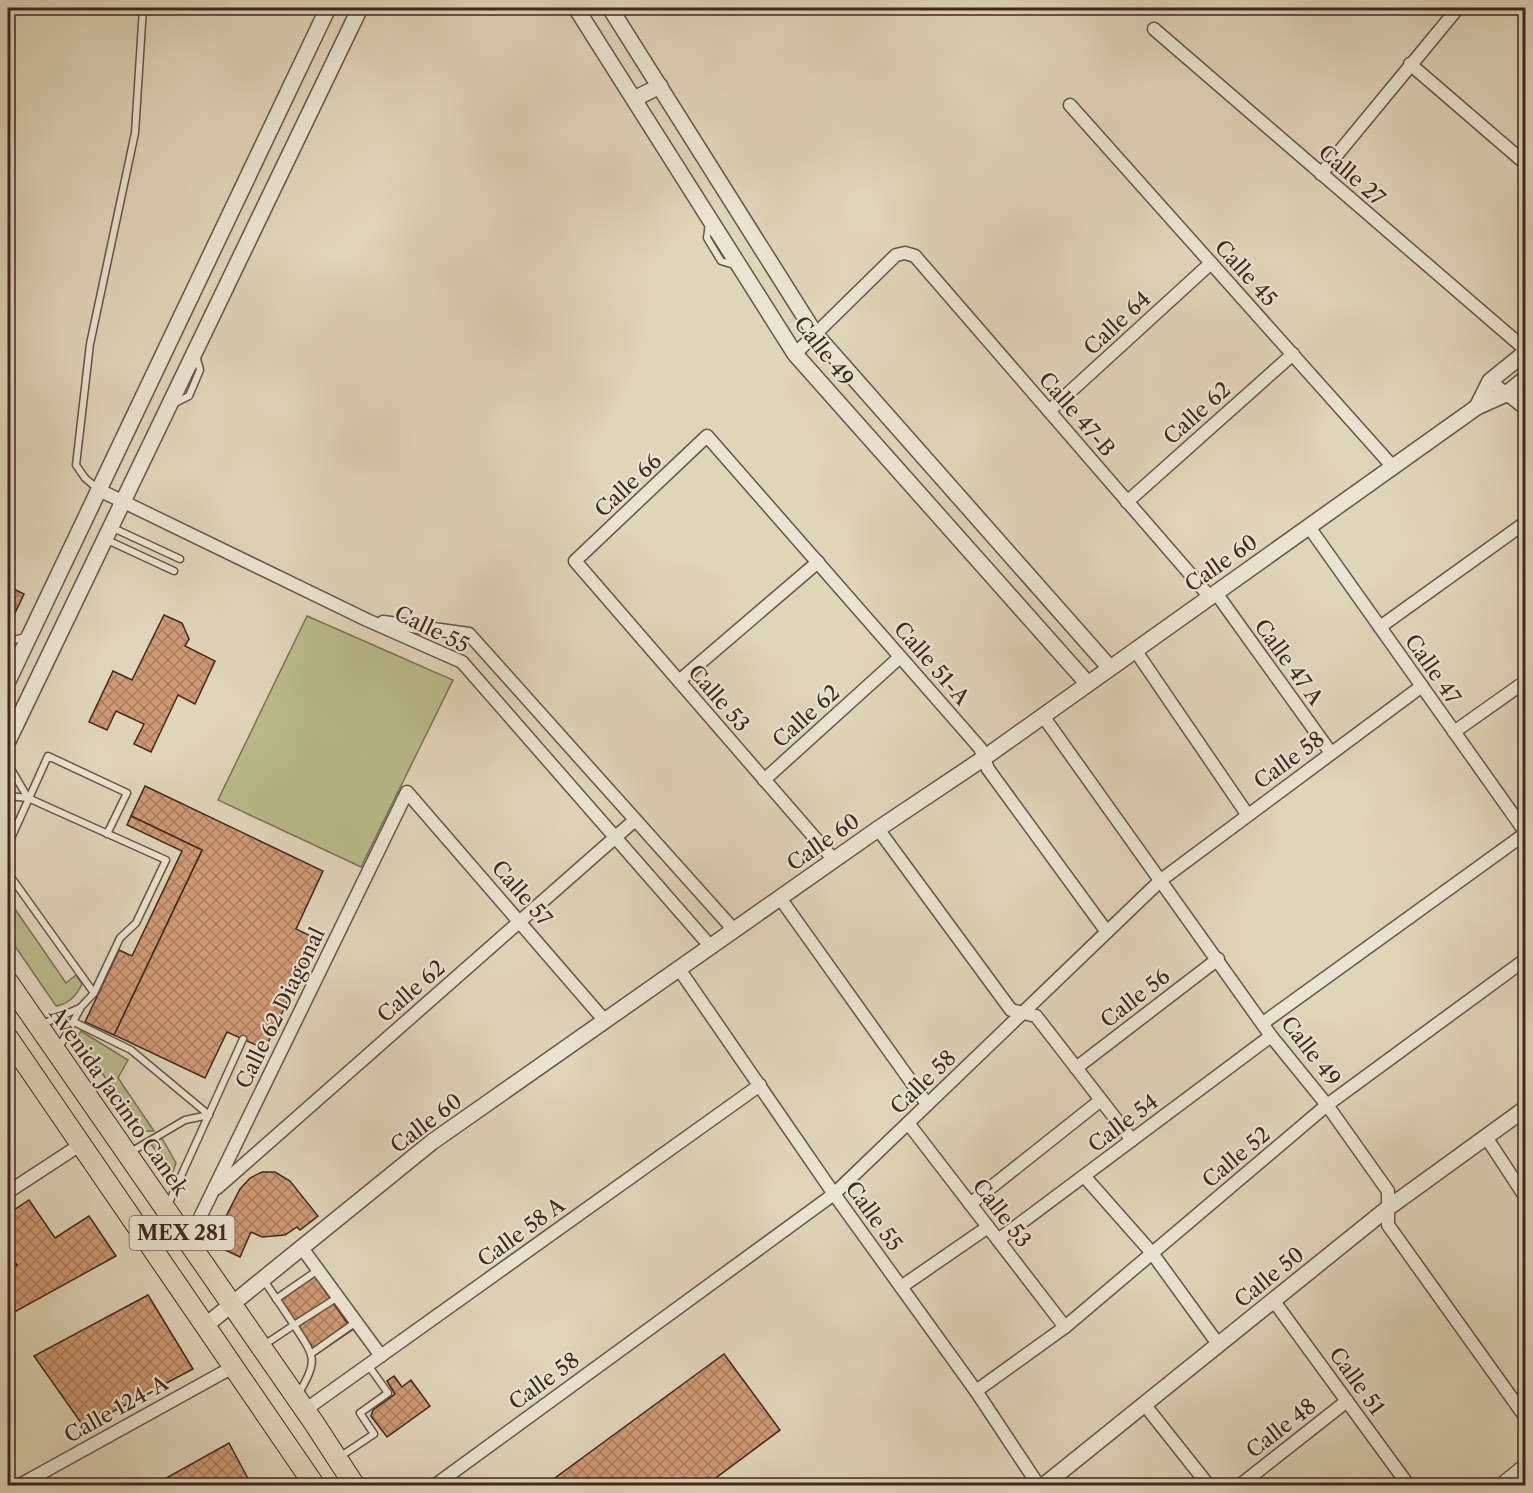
<svg xmlns="http://www.w3.org/2000/svg" width="1533" height="1493" viewBox="0 0 1533 1493" font-family="'Libre Caslon Text',serif">
<defs>
<pattern id="building-cross-hatch" width="8" height="8" patternUnits="userSpaceOnUse" patternTransform="scale(1.5)"><rect width="8" height="8" fill="#cf9973"/><path d="M0 0l8 8M0 8l8-8" fill="none" stroke="#a97d5e"/></pattern>
</defs>
<rect width="100%" height="100%" fill="#dfd5b9"/>
<filter id="stains"><feTurbulence type="fractalNoise" baseFrequency=".00333" numOctaves="4"/><feColorMatrix values="0 0 0 0 .2 0 0 0 0 .09 0 0 0 0 .02 0 0 0 .5 -.17"/></filter>
<radialGradient id="worn" r=".72"><stop offset=".6" stop-color="#630" stop-opacity="0"/><stop offset="1" stop-color="#630" stop-opacity=".3"/></radialGradient>
<g fill="#b9bb8a" stroke="#7b7254" stroke-width="1.5">
<path d="M307 616 453 680 361 867 218 800Z"/>
<path d="M8 899 66 983 76 975 82 984C77 995 68 1004 56 1006L8 936Z"/>
<path d="M81 1031 128 1060 118 1078 154 1131H145L141 1128 77 1038Z"/>
<path d="M160 1138 163 1140 176 1163 172 1174 151 1144Z"/>
</g>
<g fill="url(#building-cross-hatch)" stroke="#3d291f" stroke-width="1.5">
<path d="M8 586 24 594 8 628Z"/>
<path d="M8 593 15 597 8 612Z"/>
<path d="M164 615 182 623 189 639 185 646 215 661 195 704 178 695 151 752 134 744 144 724 116 711 107 730 89 722 113 671 132 680Z"/>
<path d="M145 786 323 871 296 929 317 939 265 1049 227 1032 205 1078 114 1035 202 850 131 816Z"/>
<path d="M131 816 202 850 114 1035 85 1022 119 950 132 956 182 851 127 825Z"/>
<path d="M262 1172H275L290 1181 318 1216 300 1230 297 1227 285 1235 262 1237 251 1232 240 1257 212 1244 240 1189 250 1178Z"/>
<path d="M29 1200 55 1238 89 1216 116 1256 9 1315 8 1272 17 1265 8 1251V1214Z"/>
<path d="M314 1275 352 1330 317 1354 279 1299Z"/>
<path d="M148 1295 193 1369 84 1427 34 1356Z"/>
<path d="M724 1354 780 1430 705 1486H544Z"/>
<path d="M394 1376 402 1387 411 1380 430 1406 387 1437 371 1416 373 1410 395 1394 387 1381Z"/>
<path d="M229 1443 252 1486H152Z"/>
</g>
<g fill="none" stroke-linecap="round" stroke-linejoin="round">
<g stroke="#665446" stroke-width="9">
<g id="service">
<path d="M709 223 707 238 721 261 734 265"/>
<path d="M173 404 189 396 200 370 196 355"/>
<path d="M99 490 85 478 76 465 90 344 135 133 143 8"/>
<path d="M111 527 180 559"/>
<path d="M105 539 174 571"/>
<path d="M8 647 10 641 25 637"/>
<path d="M8 764 28 798"/>
<path d="M8 796 28 798 166 860 136 923 120 938 94 993 81 1007 59 1048"/>
<path d="M8 845 48 756 127 793 107 834"/>
<path d="M8 873 94 993"/>
<path d="M74 1022 131 1050 209 1115"/>
<path d="M40 1025 80 1008"/>
<path d="M129 1153 185 1120 209 1115"/>
<path d="M167 1207 243 1039"/>
<path d="M263 1279 294 1325 264 1345"/>
<path d="M276 1299 318 1270"/>
<path d="M312 1353 356 1322"/>
<path d="M298 1395C318 1359 316 1359 294 1325L338 1297"/>
<path d="M341 1456 374 1434 360 1413 388 1393 368 1365"/>
</g>
</g>
<g stroke="#665446" stroke-width="15">
<g id="minor">
<path d="M1154 29 1526 350"/>
<path d="M1410 64 1526 164"/>
<path d="M1070 105 1393 467"/>
<path d="M1321 174 1458 8"/>
<path d="M795 354 896 255 905 253 915 256 1210 597"/>
<path d="M1490 381 1526 409"/>
<path d="M1049 411 1211 263"/>
<path d="M99 490 367 620 462 662 711 947"/>
<path d="M1127 502 1293 354"/>
<path d="M1309 527 1526 833"/>
<path d="M1216 593 1331 753"/>
<path d="M383 622 469 634 734 930"/>
<path d="M1380 627 1526 522"/>
<path d="M1135 650 1247 814"/>
<path d="M679 681 818 562"/>
<path d="M1043 716 1271 1036 1327 1105 1388 1191V1225L1526 1418"/>
<path d="M1454 732 1526 681"/>
<path d="M764 780 900 657"/>
<path d="M878 829 1011 1010 1036 1016 1132 1140"/>
<path d="M834 860 575 561 707 436 980 748 988 769 1107 932"/>
<path d="M780 898 927 1104"/>
<path d="M679 969 834 1194 976 1391 1039 1486"/>
<path d="M1263 1023 1526 833"/>
<path d="M1076 1068 1218 959"/>
<path d="M908 1123 1065 1327"/>
<path d="M1486 1137 1526 1198"/>
<path d="M1084 1176 1152 1253 1218 1344"/>
<path d="M217 1188 635 820"/>
<path d="M8 1192 80 1145"/>
<path d="M970 1204 1101 1100"/>
<path d="M998 1240 1271 1036"/>
<path d="M188 1242 407 792 605 1021"/>
<path d="M302 1248 381 1356"/>
<path d="M901 1287 988 1227"/>
<path d="M1273 1300 1409 1486"/>
<path d="M976 1391 1065 1327 1327 1105 1526 959"/>
<path d="M1144 1404 1209 1486"/>
<path d="M305 1410 760 1085"/>
<path d="M18 1486 233 1367"/>
<path d="M434 1486 834 1194 1161 880 1422 686"/>
<path d="M1239 1486 1347 1401"/>
<path d="M1499 1486 1526 1464"/>
</g>
</g>
<g stroke="#665446" stroke-width="18">
<g id="tertiary">
<path d="M576 8 795 354 1088 684"/>
<path d="M610 8 816 335 1110 668"/>
<path d="M634 99 660 86"/>
<path d="M1477 407 1490 381 1526 352"/>
<path d="M8 681 328 8"/>
<path d="M8 741 360 8"/>
<path d="M205 1326 432 1142 878 829 984 758 1477 407 1506 394 1526 378"/>
<path d="M1043 1486 1388 1208 1526 1108"/>
</g>
</g>
<g stroke="#3d291f" stroke-width="22">
<g id="primary">
<path d="M8 982 314 1423 355 1486"/>
<path d="M8 1038 315 1486"/>
</g>
</g>
<use href="#service" stroke="#eae4d2" stroke-width="6"/>
<use href="#minor" stroke="#eae4d2" stroke-width="12"/>
<use href="#tertiary" stroke="#eae4d2" stroke-width="15"/>
<use href="#primary" stroke="#dfd5b9" stroke-width="20"/>
</g>
<g text-anchor="middle" dominant-baseline="central" stroke-width="4.5" stroke-linejoin="round" paint-order="stroke">
<rect fill="#eae4d2" stroke="#716155" stroke-width="1.5" x="129.5" y="1216" width="105" height="34" rx="4.5"/>
<g font-size="20" font-weight="bold" fill="#3d291f">
<text x="182" y="1233">MEX 281</text>
</g>
<g font-size="21" fill="#3d291f" stroke="#eae4d2">
<text transform="translate(1352 175) rotate(41)">Calle 27</text>
<text transform="translate(1246 273) rotate(48)">Calle 45</text>
<text transform="translate(1117 323) rotate(-43)">Calle 64</text>
<text transform="translate(824 351) rotate(52)">Calle 49</text>
<text transform="translate(1197 413) rotate(-42)">Calle 62</text>
<text transform="translate(1077 414) rotate(49)">Calle 47-B</text>
<text transform="translate(628 485) rotate(-43)">Calle 66</text>
<text transform="translate(1221 563) rotate(-35)">Calle 60</text>
<text transform="translate(432 629) rotate(26)">Calle 55</text>
<text transform="translate(1289 662) rotate(54)">Calle 47 A</text>
<text transform="translate(932 663) rotate(49)">Calle 51-A</text>
<text transform="translate(1433 669) rotate(55)">Calle 47</text>
<text transform="translate(719 698) rotate(49)">Calle 53</text>
<text transform="translate(806 716) rotate(-42)">Calle 62</text>
<text transform="translate(1289 760) rotate(-36)">Calle 58</text>
<text transform="translate(823 842) rotate(-35)">Calle 60</text>
<text transform="translate(522 893) rotate(49)">Calle 57</text>
<text transform="translate(411 991) rotate(-41)">Calle 62</text>
<text transform="translate(1135 998) rotate(-38)">Calle 56</text>
<text transform="translate(280 1008) rotate(-64)">Calle 62 Diagonal</text>
<text transform="translate(1311 1051) rotate(52)">Calle 49</text>
<text transform="translate(923 1082) rotate(-44)">Calle 58</text>
<text transform="translate(119 1101) rotate(55)">Avenida Jacinto Canek</text>
<text transform="translate(426 1123) rotate(-37)">Calle 60</text>
<text transform="translate(1123 1123) rotate(-37)">Calle 54</text>
<text transform="translate(1236 1157) rotate(-40)">Calle 52</text>
<text transform="translate(1002 1213) rotate(52)">Calle 53</text>
<text transform="translate(874 1216) rotate(54)">Calle 55</text>
<text transform="translate(521 1232) rotate(-36)">Calle 58 A</text>
<text transform="translate(1269 1277) rotate(-39)">Calle 50</text>
<text transform="translate(544 1381) rotate(-36)">Calle 58</text>
<text transform="translate(1357 1381) rotate(54)">Calle 51</text>
<text transform="translate(116 1409) rotate(-29)">Calle 124-A</text>
<text transform="translate(1281 1428) rotate(-38)">Calle 48</text>
</g>
</g>
<rect width="1533" height="1493" fill="none" stroke="#dfd5b9" stroke-width="30"/>
<rect x="9" y="9" width="1515" height="1475" fill="none" stroke="#3d291f" stroke-width="3"/>
<rect x="15" y="15" width="1503" height="1463" fill="none" stroke="#3d291f" stroke-width="1.5"/>
<rect width="100%" height="100%" filter="url(#stains)"/>
<rect width="100%" height="100%" fill="url(#worn)"/>
</svg>
